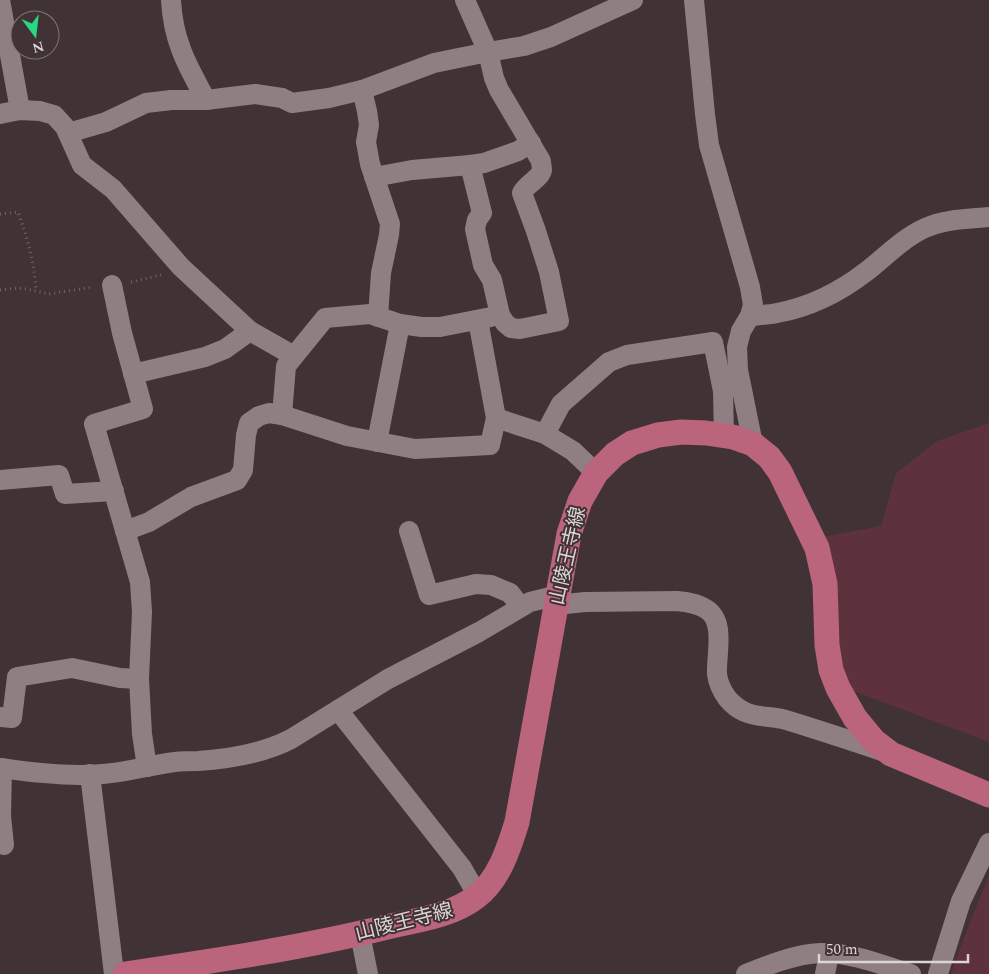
<svg xmlns="http://www.w3.org/2000/svg" width="989" height="974" viewBox="0 0 989 974" font-family="Spectral,'Noto Sans JP',serif">
<rect width="100%" height="100%" fill="#403235"/>
<g fill="#5e323c">
<path d="M989 423V742L848 689 833 648 821 537 881 526 896 473 937 441Z"/>
<path d="M989 875V974H951L969 925Z"/>
</g>
<g fill="none" stroke-linecap="round" stroke-linejoin="round">
<g stroke="#726668" stroke-width="3" stroke-dasharray="1 4" stroke-linecap="butt">
<path d="M0 214 18 212C28 240 34 261 36 291"/>
<path d="M131 282 161 275"/>
<path d="M0 290 17 288 27 289 49 294 93 287"/>
</g>
<g stroke="#8f7f82" stroke-width="20">
<path d="M0 0 20 110"/>
<path d="M171 0C173 41 187 65 206 100"/>
<path d="M465 0 488 52 494 78 499 90 541 161C541 162 542 169 542 170 540 179 526 184 522 193L536 231 549 272 559 321 520 329 511 328 505 323 500 315 492 280 483 265 475 229 477 220 482 213 470 165"/>
<path d="M694 0 705 114 709 145 750 287 753 305 750 316 741 331 737 347 738 370 753 444"/>
<path d="M362 90 367 111 369 125 366 142 370 164 390 224 389 235 381 273 378 317"/>
<path d="M0 114 20 110 40 111 54 115 65 127 82 165 113 189 181 267 250 331 294 356"/>
<path d="M68 133 106 122 146 103 171 100H206L255 94 282 98 292 103 329 98 362 90 434 63 488 52 524 46 551 37 633 0"/>
<path d="M374 177 412 170 470 165 484 163 518 151 531 143"/>
<path d="M112 285 122 333 143 409 94 424 140 582 142 612 139 679 142 734 147 767"/>
<path d="M750 316C759 315 768 315 777 313 810 307 840 292 867 271 885 257 903 238 925 228 944 219 968 219 989 217"/>
<path d="M133 374 205 357 225 349 250 331"/>
<path d="M282 415 286 366 325 318 370 314 400 324 422 327H440L491 317"/>
<path d="M496 418 545 434 573 451 596 473"/>
<path d="M545 434 561 404 609 362 627 355 713 342 723 391 724 436"/>
<path d="M377 442 400 324"/>
<path d="M0 480 59 475 65 494 114 491"/>
<path d="M125 531 149 522 191 497 237 480 243 470 246 435 249 423 259 416 269 413 282 415 347 436 415 449 490 445 496 418 478 320"/>
<path d="M409 531 429 595 476 584 491 585 510 593 521 607"/>
<path d="M556 605 585 602 676 601C686 602 697 603 706 609 726 621 716 654 717 674 718 682 722 691 727 698 732 704 738 709 745 712 758 718 773 716 786 720 819 730 852 741 885 752"/>
<path d="M338 710 462 868 478 896"/>
<path d="M0 717 12 718 17 677 72 668 120 678 139 679"/>
<path d="M0 768C34 773 69 777 103 774 128 772 151 765 175 762 183 761 191 761 198 761 229 759 264 753 291 739L388 679 479 632 530 602 558 595"/>
<path d="M2 768 1 816 4 845"/>
<path d="M90 774 114 974"/>
<path d="M360 934 368 974"/>
<path d="M746 974C768 965 796 954 820 953 851 952 882 965 911 974"/>
<path d="M825 974 829 954"/>
<path d="M938 974 961 901 989 843"/>
</g>
<path stroke="#bb657c" stroke-width="25" d="M125 974C213 961 301 948 387 927 418 920 451 916 476 897 499 880 509 848 517 822L569 534 580 501 596 473 615 454 632 443 658 435 681 432 706 433 733 437 753 444 769 457 780 472 817 548 825 584 827 645 831 670 838 688 855 718 874 741 891 754 989 795"/>
</g>
<g text-anchor="middle" dominant-baseline="central" stroke-width="4" stroke-linejoin="round" paint-order="stroke">
<g font-size="20" fill="#dcd4d5" stroke="#403235">
<text transform="translate(568 556) rotate(-77)">山陵王寺線</text>
<text transform="translate(404 922) rotate(-14)">山陵王寺線</text>
</g>
</g>
<g transform="translate(35 35) rotate(165)"><circle r="24" fill="#403235" stroke="#7e7375"/>
<path d="M0-4L9 19L0 12L-9 19Z" fill="#27d885"/>
<text y="-8" font-size="14" font-weight="bold" text-anchor="middle" fill="#dcd4d5">N</text>
</g>
<path d="M819 954v8h149v-8" fill="none" stroke="#dcd4d5" stroke-width="2.5"/>
<text x="826" y="954" font-size="15" fill="#dcd4d5" stroke="#403235" stroke-width="4" paint-order="stroke">50 m</text>
</svg>
